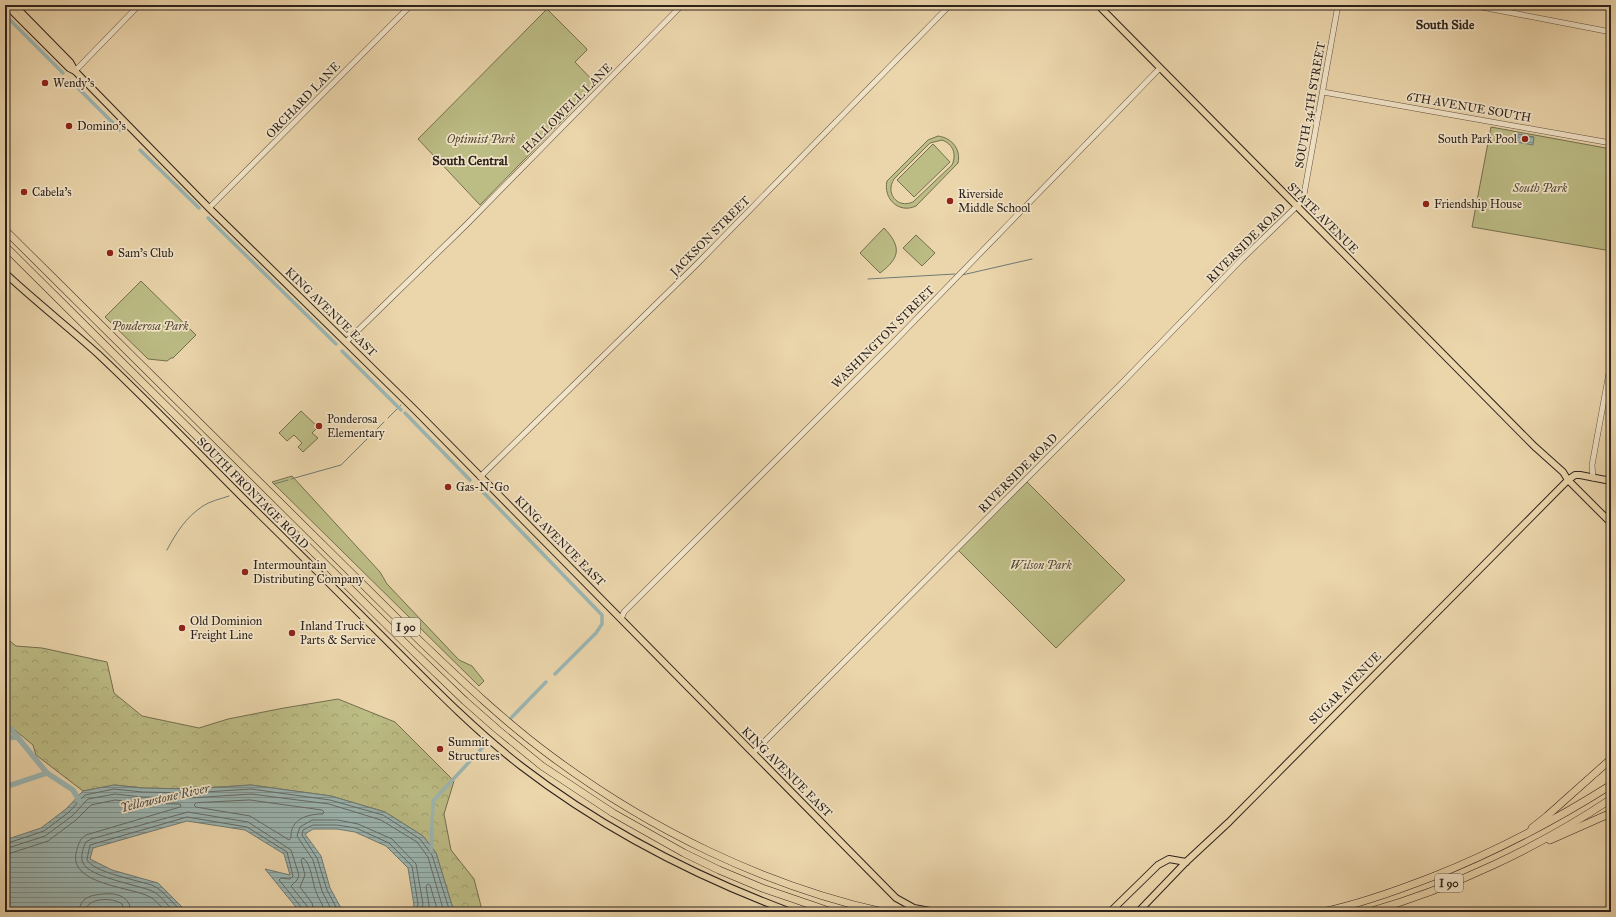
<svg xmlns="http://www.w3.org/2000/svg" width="1616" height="917" viewBox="0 0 1616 917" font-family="'IM FELL Great Primer',serif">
<defs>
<pattern id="forest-crowns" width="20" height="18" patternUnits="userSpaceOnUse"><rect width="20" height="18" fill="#bcbc85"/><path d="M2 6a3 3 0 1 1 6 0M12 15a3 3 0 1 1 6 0" fill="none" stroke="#a2a172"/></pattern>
<pattern id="water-rules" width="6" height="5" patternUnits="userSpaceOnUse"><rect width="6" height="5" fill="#9bb6b3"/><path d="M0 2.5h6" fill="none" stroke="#7f9491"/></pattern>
</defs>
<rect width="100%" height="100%" fill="#ebd5ab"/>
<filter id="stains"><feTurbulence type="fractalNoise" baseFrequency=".005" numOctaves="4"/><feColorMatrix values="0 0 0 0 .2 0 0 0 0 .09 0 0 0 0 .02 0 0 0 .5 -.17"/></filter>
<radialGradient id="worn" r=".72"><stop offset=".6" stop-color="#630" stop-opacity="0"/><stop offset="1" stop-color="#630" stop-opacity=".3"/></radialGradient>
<path fill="url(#forest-crowns)" stroke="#746f50" d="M5 637 16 646 42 648 107 662 114 693 142 716 199 728 228 719 284 708 338 699 395 722 454 781 444 814 451 850 474 879 481 906 478 912H454L436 853 423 836 385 812 331 796 251 785 190 789 142 788 115 785 83 791 36 755 33 745 5 722Z"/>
<g fill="#bcbc85" stroke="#746f50" fill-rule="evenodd">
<path d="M547 9 586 48 587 50 575 62 597 85 480 205 418 139Z"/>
<path d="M1491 127 1611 149V251L1472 227Z"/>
<path d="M938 136C952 138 961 149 958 163L916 206C899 214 883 199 887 181L928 140ZM942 140C953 144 957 154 952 165L913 202C897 209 885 193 894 179L930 143Z"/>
<path d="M933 144 950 162 914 197 897 180Z"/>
<path d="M884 228C902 247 900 258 880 273L860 253Z"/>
<path d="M916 235 935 253 922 266 903 248Z"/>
<path d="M141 281 196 335 173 358H171L167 361 148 359 105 317Z"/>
<path d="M301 411 318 427 312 433 318 438 303 452 298 447 302 443 294 435 287 441 279 433Z"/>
<path d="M292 476 380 572 387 584 459 660 472 666 484 681 479 686 272 482Z"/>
<path d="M1027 482 1125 580 1056 648 958 550Z"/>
</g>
<g fill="url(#water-rules)" stroke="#6f7b77">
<path d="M1518 134 1534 137 1533 145 1517 142Z"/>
<path d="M114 785 142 788 190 789 251 785 331 796 385 812 423 836 436 853 454 912H411L414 905 408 868 386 846 355 832 337 829H313L305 834 321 856 330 888 341 908 338 912H300L265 869 290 875 284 854 245 830 187 821 93 848 90 859 112 870 158 883 187 912H118L113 909 84 912H5V840L41 828 66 809 83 791Z"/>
</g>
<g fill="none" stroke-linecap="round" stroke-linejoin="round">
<g stroke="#646c68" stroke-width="1">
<path d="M250 800 322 810 324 812 323 814C307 814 290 819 291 838L289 840 250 816 196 807 194 805 196 803Z"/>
<path d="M5 844 44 831 69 812 85 795 114 789 142 792 190 793 251 789 330 800 383 815 420 839 432 855 450 912"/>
<path d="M5 849 45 836 72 816 88 799 115 794 142 797 190 798 251 794 329 804 381 820 417 842 428 857 444 912"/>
<path d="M5 855 48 841 76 820 91 805 115 800 141 803 180 804 181 806 180 807 86 835C79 839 78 846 76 853 69 885 133 887 150 897 156 900 161 907 166 912"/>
<path d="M79 912C80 897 91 895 104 894 117 893 130 896 131 912"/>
<path d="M85 912C86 897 113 897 122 904L125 912"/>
<path d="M174 912C168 906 160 894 152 891 138 885 89 877 83 863 80 858 83 847 86 842L91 839 188 812 248 822 291 850 299 875 297 880 291 886 307 906 308 912"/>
<path d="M182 912C175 905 162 890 154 886 142 881 90 872 87 859L90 845 187 817 247 827 287 852 293 876 290 879 281 878 279 880 302 908 303 912"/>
<path d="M314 912 312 903 300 887 305 875 301 860 303 858C312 864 312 884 317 894 319 900 324 905 324 912"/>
<path d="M330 912V907L322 891 313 860 297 836 300 827 312 820H338L358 824 392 839 416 864 423 904 421 912"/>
<path d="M335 912 336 907 327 890 317 858 302 835 303 830 313 825H337L356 828 389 843 412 866 418 904 416 912"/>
<path d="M428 912 429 905 426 886 428 884 430 885 438 912"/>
</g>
<g stroke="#6f7b77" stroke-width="1">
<path d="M962 275 1032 259"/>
<path d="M868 279 955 274"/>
<path d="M388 418 401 405"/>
<path d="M291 479 341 465 384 422"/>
<path d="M274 484 288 480"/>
<path d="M167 550C176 533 186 517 203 506 210 501 221 499 229 496"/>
</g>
<g stroke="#9bb6b3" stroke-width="3.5">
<path d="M5 15 63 73"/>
<path d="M71 81 120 130"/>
<path d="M140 150 199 208"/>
<path d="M208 218 336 344"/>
<path d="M342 351 401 410"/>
<path d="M405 413 470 480"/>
<path d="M482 491 602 615V624L596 633 555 674"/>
<path d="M511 718 546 682"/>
<path d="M431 851 433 801 484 746"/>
</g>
<g stroke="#9bb6b3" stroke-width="5.5">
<path d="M5 726 10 728 47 773 73 790 80 802"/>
<path d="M5 738 18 737"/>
<path d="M5 787 47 773"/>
</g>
<g stroke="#5c4f40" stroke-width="6">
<g id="minor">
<path d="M1471 5 1611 32"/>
<path d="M75 71 139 5"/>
<path d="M1323 92 1611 143"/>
<path d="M209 208 411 5"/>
<path d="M346 342 466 225 682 5"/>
<path d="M480 477 698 263 950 5"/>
<path d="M1593 478 1592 465 1611 362"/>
<path d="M621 619 624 612 890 346 1159 69"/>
<path d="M753 753 1120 385 1242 259 1300 203 1303 200 1338 5"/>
</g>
</g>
<g stroke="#2d221c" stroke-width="8">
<g id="major">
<path d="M6 5 69 68 75 71"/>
<path d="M14 5 70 62 75 71 209 208 415 410 896 898 914 908 935 912"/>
<path d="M1098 5 1534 446 1563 472 1568 480 1611 523"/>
<path d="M5 273C35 301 67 326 98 354 150 403 200 455 251 506 295 549 339 593 382 636 427 681 471 727 521 766 603 829 694 876 791 912"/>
<path d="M1110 912 1158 865 1169 859 1186 862"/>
<path d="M1138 912 1186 862 1229 822 1568 480 1575 475H1580L1611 481"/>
</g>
</g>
<g stroke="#2d221c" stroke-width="8">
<g id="highway">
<path d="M5 230 421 642C463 682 505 722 551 756 649 829 763 885 883 912"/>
<path d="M5 246 413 651 465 701 498 730 542 766 613 813 684 853 719 870 762 888 832 912"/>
<path d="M1532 828 1547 816 1611 759"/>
<path d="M1550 840 1611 813"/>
<path d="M1322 912C1360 904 1396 891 1432 877 1495 852 1554 821 1611 785"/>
<path d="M1368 912C1451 889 1539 847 1611 799"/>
</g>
</g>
<use href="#minor" stroke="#f2e4c8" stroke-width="5"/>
<use href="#major" stroke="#ebd5ab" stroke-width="6"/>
<use href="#highway" stroke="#ebd5ab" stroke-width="7"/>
</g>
<g fill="#8f2418" stroke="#f2e4c8" stroke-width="1.5">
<circle cx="45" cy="83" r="4"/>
<circle cx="69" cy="126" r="4"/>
<circle cx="1525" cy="139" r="4"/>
<circle cx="24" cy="192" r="4"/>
<circle cx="950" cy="201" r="4"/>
<circle cx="1426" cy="204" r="4"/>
<circle cx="110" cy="253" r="4"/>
<circle cx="319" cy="426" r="4"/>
<circle cx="448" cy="487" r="4"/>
<circle cx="245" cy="572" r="4"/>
<circle cx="182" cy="628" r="4"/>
<circle cx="292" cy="633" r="4"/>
<circle cx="440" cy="749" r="4"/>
</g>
<g text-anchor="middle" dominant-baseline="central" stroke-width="3.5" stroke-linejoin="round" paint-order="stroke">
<g fill="#f2e4c8" stroke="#685c50" stroke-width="1">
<rect x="392" y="618" width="28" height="18" rx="3"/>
<rect x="1435" y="874" width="28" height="18" rx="3"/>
</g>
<g font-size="11" font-weight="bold" fill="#2d221c">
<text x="406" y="627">I 90</text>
<text x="1449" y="883">I 90</text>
</g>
<g font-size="12" fill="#2d221c" stroke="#f2e4c8" text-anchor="start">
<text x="53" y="83">Wendy's</text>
<text x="77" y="126">Domino's</text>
<text x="1517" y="139" text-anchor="end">South Park Pool</text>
<text x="32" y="192">Cabela's</text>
<text x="958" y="194">Riverside<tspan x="958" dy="14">Middle School</tspan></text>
<text x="1434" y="204">Friendship House</text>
<text x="118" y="253">Sam's Club</text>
<text x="327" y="419">Ponderosa<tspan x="327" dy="14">Elementary</tspan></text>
<text x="456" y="487">Gas-N-Go</text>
<text x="253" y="565">Intermountain<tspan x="253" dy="14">Distributing Company</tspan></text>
<text x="190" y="621">Old Dominion<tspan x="190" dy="14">Freight Line</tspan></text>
<text x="300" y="626">Inland Truck<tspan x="300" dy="14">Parts &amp; Service</tspan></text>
<text x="448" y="742">Summit<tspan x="448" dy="14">Structures</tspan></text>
</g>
<g font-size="12" fill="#2d221c" stroke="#f2e4c8">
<text transform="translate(303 100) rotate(-46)">ORCHARD LANE</text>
<text transform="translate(1310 105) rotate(-80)">SOUTH 34TH STREET</text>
<text transform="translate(1469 107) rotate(10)">6TH AVENUE SOUTH</text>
<text transform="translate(567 108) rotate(-45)">HALLOWELL LANE</text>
<text transform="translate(1323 218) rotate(45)">STATE AVENUE</text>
<text transform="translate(710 236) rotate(-45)">JACKSON STREET</text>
<text transform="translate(1246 243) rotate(-45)">RIVERSIDE ROAD</text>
<text transform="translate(331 312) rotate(44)">KING AVENUE EAST</text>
<text transform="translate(883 337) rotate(-45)">WASHINGTON STREET</text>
<text transform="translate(1018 473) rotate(-45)">RIVERSIDE ROAD</text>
<text transform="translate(253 493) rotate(45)">SOUTH FRONTAGE ROAD</text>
<text transform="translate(560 541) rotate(45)">KING AVENUE EAST</text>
<text transform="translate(1345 688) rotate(-45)">SUGAR AVENUE</text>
<text transform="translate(787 772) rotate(45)">KING AVENUE EAST</text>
</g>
<g font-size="12" font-style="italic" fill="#514836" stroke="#f2e4c8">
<text x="481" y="139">Optimist Park</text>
<text x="1540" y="188">South Park</text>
<text x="150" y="326">Ponderosa Park</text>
<text x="1041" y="565">Wilson Park</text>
</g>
<g font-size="13" font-weight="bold" fill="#2d221c" stroke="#f2e4c8">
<text x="1445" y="25">South Side</text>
<text x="470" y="161">South Central</text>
</g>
<g font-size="13" font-style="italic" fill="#4e4e49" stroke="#f2e4c8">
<text transform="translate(165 798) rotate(-13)">Yellowstone River</text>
</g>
</g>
<rect width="1616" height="917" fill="none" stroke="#ebd5ab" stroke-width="20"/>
<rect x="6" y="6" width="1604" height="905" fill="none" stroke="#2d221c" stroke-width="2"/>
<rect x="10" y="10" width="1596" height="897" fill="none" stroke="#2d221c"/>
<rect width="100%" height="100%" filter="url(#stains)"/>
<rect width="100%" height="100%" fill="url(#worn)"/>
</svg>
